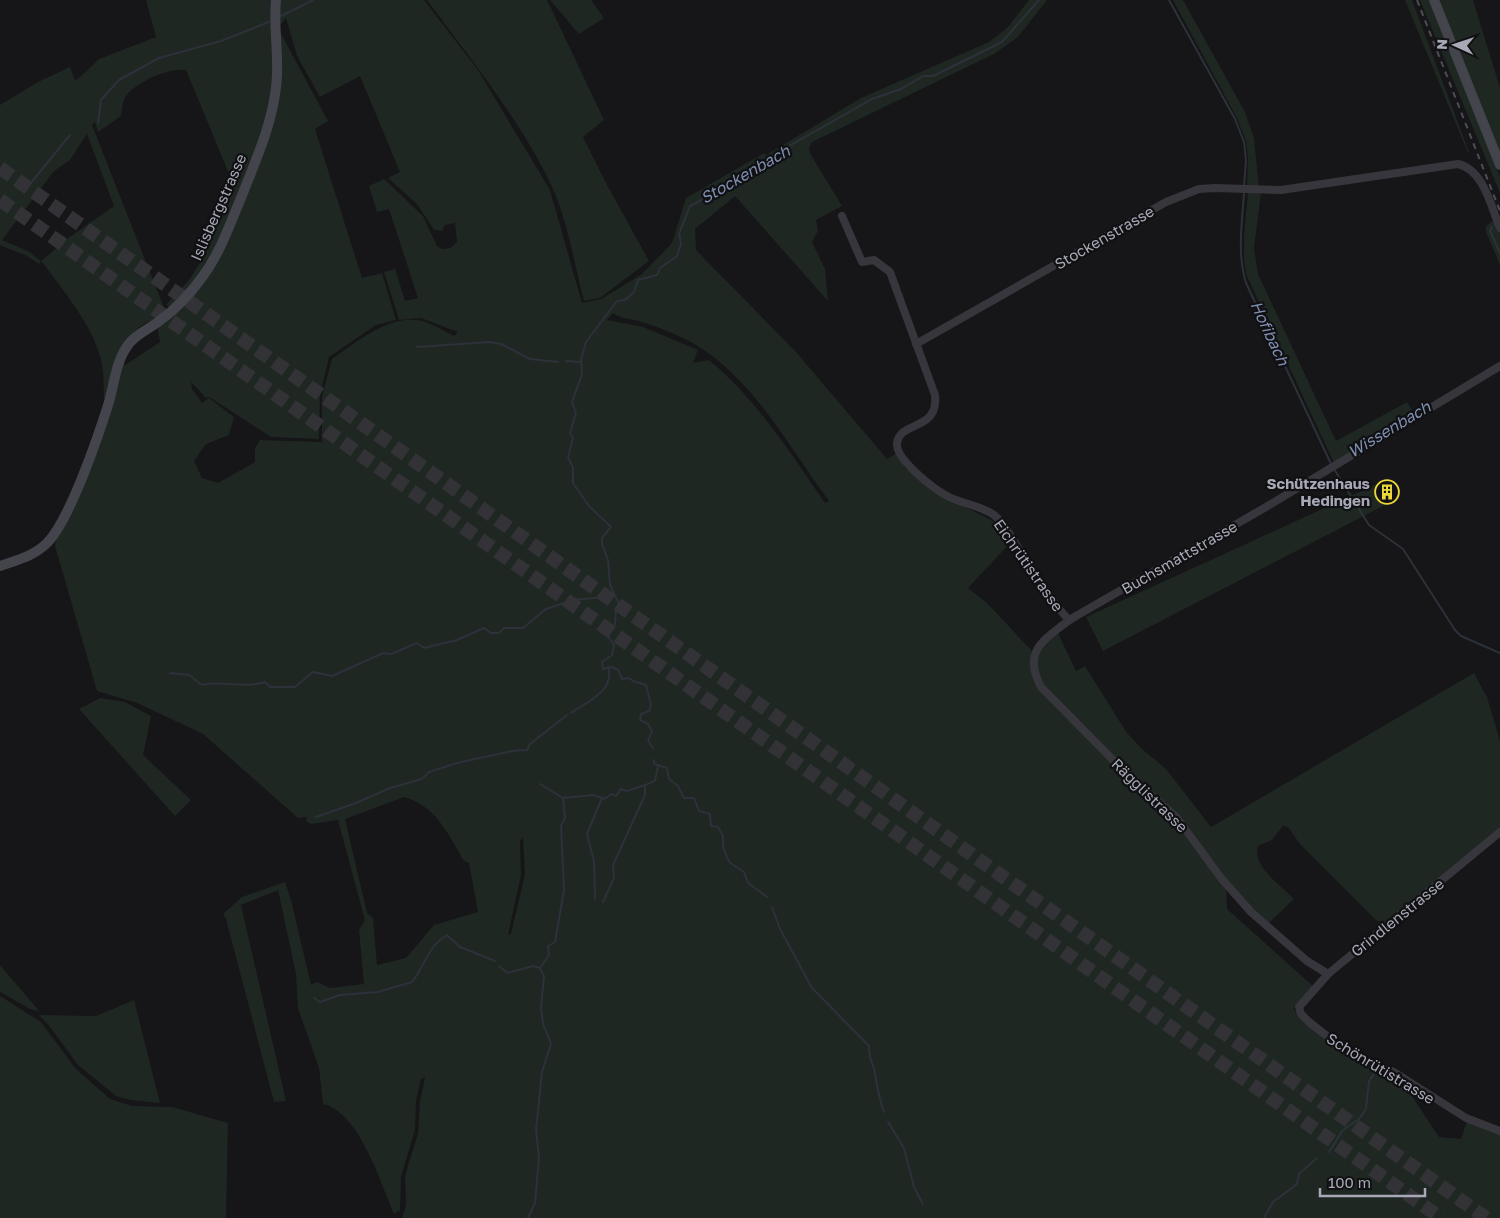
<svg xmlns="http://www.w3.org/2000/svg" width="1500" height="1218" viewBox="0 0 1500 1218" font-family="'Golos Text',sans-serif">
<rect width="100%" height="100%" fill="#161517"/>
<g fill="#1f2722" fill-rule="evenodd">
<path d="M146 0H271V8L276 6 277 0H424L478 70 550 190 582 303 601 299 642 274 672 243 686 198 764 153 766 155 861 98 989 42 1007 28 1029 0H1047L1018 37 994 54 812 142 809 148 811 155 842 206 816 220 818 231 812 242 825 269 828 301 735 196 695 229 696 250 796 352 887 459 897 453 905 468 949 499 997 523 1012 541 968 588 987 603 1032 651 1031 668 1039 688 1127 777 1163 807 1181 827 1226 887 1227 909 1314 987 1293 1009 1325 1040 1357 1061 1402 1081 1439 1137 1461 1139 1467 1121 1500 1133V1218H402L406 1205 405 1176 418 1133 420 1101 425 1077 421 1079 416 1101 415 1130 401 1177 400 1210 394 1214C380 1182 360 1113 323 1104L319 1068 298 1008 296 974 278 890 241 905 286 1101 274 1102 226 919 223 914 242 897 285 882 291 900 311 985 317 982 330 988 364 984 359 930 365 920 338 820 311 824 306 821 307 817 298 818 203 734 137 703 97 691 55 546 56 535 79 492 108 417C101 398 106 379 101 360 92 324 65 294 44 264L41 261 39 264 27 256 0 245V105L38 82 70 67 75 80 78 79 99 59 156 37ZM286 18 297 56 320 97 360 76 400 172 388 178 417 204 434 230 442 231 445 225 455 223 457 242 451 248 442 249 437 246 423 216 384 179 369 186 377 212 389 209 418 298 405 301 395 269 384 272 399 320 421 318 458 332 454 336C444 331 433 324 422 321 391 313 356 342 332 359L322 396V442L260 440 255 448V462L218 483 202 478 194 461 206 444 229 435 234 417 209 398 202 403 192 389 191 382 206 398 209 397 271 437 319 439 320 396 329 357 376 325 396 320 382 273 362 278 315 129 328 121 278 28ZM276 30C292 87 263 150 241 203 232 224 225 246 212 265 200 285 185 302 168 318L92 125 95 122 98 132 121 116C122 111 122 105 124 100 130 84 169 67 186 70L234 186 201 261 189 280 166 305 171 308C210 269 229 223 248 173 257 149 267 125 272 100 275 78 273 57 272 35ZM87 134 114 206 67 239 41 261 28 251 2 240 54 171 70 160ZM613 313C621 319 628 318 638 321 659 327 685 337 704 350 758 387 791 450 829 501L825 503C790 452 757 400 709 360L693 363 698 350 643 327 607 320ZM156 319 160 342 125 365 119 356C127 338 137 324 156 319ZM404 797C436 806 448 834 464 861L469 863 478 912 434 925 406 958 377 965 373 918 367 913 345 819ZM523 838 525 874 511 934 508 935 521 875 520 841Z"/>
<path d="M427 0H547L550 6 604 120 583 137 606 183 649 261 600 298 584 301C574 264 568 222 552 187 520 119 471 60 427 0Z"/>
<path d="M550 0H591L604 18 579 34Z"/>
<path d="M1173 0H1183L1245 112 1254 138 1259 189 1247 188 1248 158 1246 141 1237 118Z"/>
<path d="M1405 0H1412L1469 152 1468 153Z"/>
<path d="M1420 0H1429L1500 177V193Z"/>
<path d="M1438 0H1473L1500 88V155Z"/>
<path d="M1248 192 1261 193 1254 248 1258 274 1336 441 1407 402 1415 415 1334 463 1246 274C1241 247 1246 219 1248 192Z"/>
<path d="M1494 220 1500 234V265L1486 232V226Z"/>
<path d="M1377 484 1387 504 1103 651 1086 617Z"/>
<path d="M1094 609 1058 633 1076 671 1085 666 1127 733 1141 748 1166 769 1211 827 1474 673 1487 697 1500 741V832L1387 922 1377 921 1300 844 1288 827 1283 826 1272 840 1258 846C1252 866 1281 886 1294 899L1268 924 1232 889 1192 834 1042 685C1040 681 1037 675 1036 670 1031 643 1074 620 1094 609Z"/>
<path d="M100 698 125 702 151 716 143 755 191 800 175 816 79 709Z"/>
<path d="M0 965 40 1012 30 1009 0 992Z"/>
<path d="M0 996 41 1022 75 1068 110 1099 132 1106 172 1107 228 1123 226 1218H0Z"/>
<path d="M134 1000 160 1103 130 1100 116 1096 78 1065 51 1028 39 1015 96 1016Z"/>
</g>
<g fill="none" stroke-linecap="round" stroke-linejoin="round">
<g stroke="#2c313a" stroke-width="2">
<path d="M1169 0 1235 119 1244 142 1246 160 1244 186"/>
<path d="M281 16 313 0"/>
<path d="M98 123 101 100 119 80 159 58 221 41 269 22"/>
<path d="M30 184 70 135"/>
<path d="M1244 193C1242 224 1237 253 1246 283L1332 466"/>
<path d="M1492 227 1490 231 1500 253"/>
<path d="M417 347 490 342 501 344 530 359 558 362"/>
<path d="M566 361 581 362"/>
<path d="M1334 469 1369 525 1403 549 1455 630 1461 636 1500 653"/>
<path d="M170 673 189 675 202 685C223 680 243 689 265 682L270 687H295L313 672 332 676 383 653 391 654 417 643 424 648 457 640 484 628 491 633H499L504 628H523L546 609 573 600 613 596"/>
<path d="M571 713C587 702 616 690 608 667"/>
<path d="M653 748 648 741 652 731 648 724 640 720 641 714 649 711 651 705 646 685 633 681 629 678 622 679 618 670 612 667 603 669 602 662 612 655 614 645 609 638V634L615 624 616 610 619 604 610 585 608 560 602 544V538L611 527 589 506 573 483V468L568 457 573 438 570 433 576 413 572 402 582 374 581 360 586 342 617 301 625 300 634 292 638 280 657 275 660 268 677 256 681 244 679 234 690 206 738 181 752 167 872 99 901 89 923 76H933L1002 42 1039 0"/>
<path d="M654 760V764L667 768 669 779 678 786 684 798H694L699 811 710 814 711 826 718 827 723 836V847L729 862 744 872 748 883 767 897"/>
<path d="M540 784 563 798 594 795 604 799 612 794 616 796 621 789 627 791C637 787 647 786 655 780L658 767"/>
<path d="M316 817 356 803 390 788 422 779 429 772 457 763 512 751 527 750 530 744 567 715"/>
<path d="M595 899 594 861 587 834 602 798"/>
<path d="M603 902 614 878 613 865 645 795V785"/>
<path d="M772 907 780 929 812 988 869 1046C868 1057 873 1063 875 1073 877 1087 879 1099 884 1112"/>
<path d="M499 966 507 973 533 966 540 968"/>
<path d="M314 998 320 1002 340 995 378 992 412 982C424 967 428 946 447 935L460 947 495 961"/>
<path d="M888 1122 904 1148 914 1187 923 1204"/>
<path d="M1329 1152 1343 1130 1359 1119 1366 1109 1369 1081 1374 1074"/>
<path d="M528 1218 535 1203 539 1157 536 1130 542 1072 551 1044 543 1024 541 1007 544 976 540 968 549 955 548 946 555 942 564 890 561 826 565 818 563 798"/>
<path d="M1264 1218 1273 1202 1297 1184 1299 1174 1317 1158"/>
</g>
<g stroke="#333337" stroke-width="14" stroke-dasharray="14 7" stroke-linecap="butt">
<path d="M0 168 1486 1218"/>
<path d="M0 200 1441 1218"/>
</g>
<g stroke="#37363c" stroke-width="8">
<path d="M842 216 862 262 874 260 890 272 935 395C939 432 899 420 897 444 896 460 935 490 949 497 963 504 982 506 994 515 1003 522 1011 536 1017 546 1034 571 1048 598 1069 620"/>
<path d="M916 344 1166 202 1199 189 1215 188 1281 190 1458 164C1484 170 1491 207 1500 228"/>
<path d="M1500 832 1328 974 1299 1007 1301 1014 1309 1022 1346 1051 1365 1061 1394 1072 1466 1118 1500 1131"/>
<path d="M1328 974 1307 961 1251 912 1221 878 1177 818 1122 769 1041 687C1022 651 1043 641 1069 620L1266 507 1500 366"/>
</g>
<g stroke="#44444c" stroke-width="10">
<path d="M1434 0 1500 165"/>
<path d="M0 566C17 560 34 556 47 543 70 520 99 434 109 402 114 384 116 363 126 348 133 336 147 330 158 322 175 310 191 293 203 276 220 253 230 224 241 198 255 162 272 125 276 87 280 58 273 29 276 0"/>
</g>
<path stroke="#4d4d55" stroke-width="2" stroke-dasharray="6 5" stroke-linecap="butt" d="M1417 0 1500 211"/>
</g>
<defs>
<g id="building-ring" transform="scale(1.25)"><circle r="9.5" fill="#111012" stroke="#ecd738" stroke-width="1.5"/><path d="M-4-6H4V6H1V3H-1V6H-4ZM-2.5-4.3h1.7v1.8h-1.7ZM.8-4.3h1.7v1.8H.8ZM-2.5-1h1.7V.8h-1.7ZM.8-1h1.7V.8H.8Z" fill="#ecd738"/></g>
</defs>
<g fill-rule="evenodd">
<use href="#building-ring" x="1387" y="492"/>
</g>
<g text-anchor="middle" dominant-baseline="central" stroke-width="4.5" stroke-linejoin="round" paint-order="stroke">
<g font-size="15" fill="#a7a9b7" stroke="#111012">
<text transform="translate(218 207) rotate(-66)">Islisbergstrasse</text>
<text transform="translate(1104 237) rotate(-30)">Stockenstrasse</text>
<text transform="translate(1179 557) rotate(-30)">Buchsmattstrasse</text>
<text transform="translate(1029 565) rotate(55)">Eichrütistrasse</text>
<text transform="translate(1150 795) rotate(44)">Rägglistrasse</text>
<text transform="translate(1397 917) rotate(-39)">Grindlenstrasse</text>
<text transform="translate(1381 1068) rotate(31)">Schönrütistrasse</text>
</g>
<g font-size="15" font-weight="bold" fill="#a7a9b7" stroke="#111012" text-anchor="end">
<text x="1370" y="483">Schützenhaus<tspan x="1370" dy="17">Hedingen</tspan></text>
</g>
<g font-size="16" font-style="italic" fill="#7f8fb1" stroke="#111012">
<text transform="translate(745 174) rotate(-30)">Stockenbach</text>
<text transform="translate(1270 333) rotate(65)">Hofibach</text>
<text transform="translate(1389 429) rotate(-31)">Wissenbach</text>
</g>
</g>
<g transform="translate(1455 45) rotate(273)" stroke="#111012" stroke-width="4" paint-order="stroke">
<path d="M0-4L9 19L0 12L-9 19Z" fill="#a7a9b7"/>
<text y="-8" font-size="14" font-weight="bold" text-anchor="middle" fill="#a7a9b7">N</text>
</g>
<path d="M1320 1188v8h105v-8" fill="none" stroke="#a7a9b7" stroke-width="2.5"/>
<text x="1328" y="1188" font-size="15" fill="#a7a9b7" stroke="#111012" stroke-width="4" paint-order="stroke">100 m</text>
</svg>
